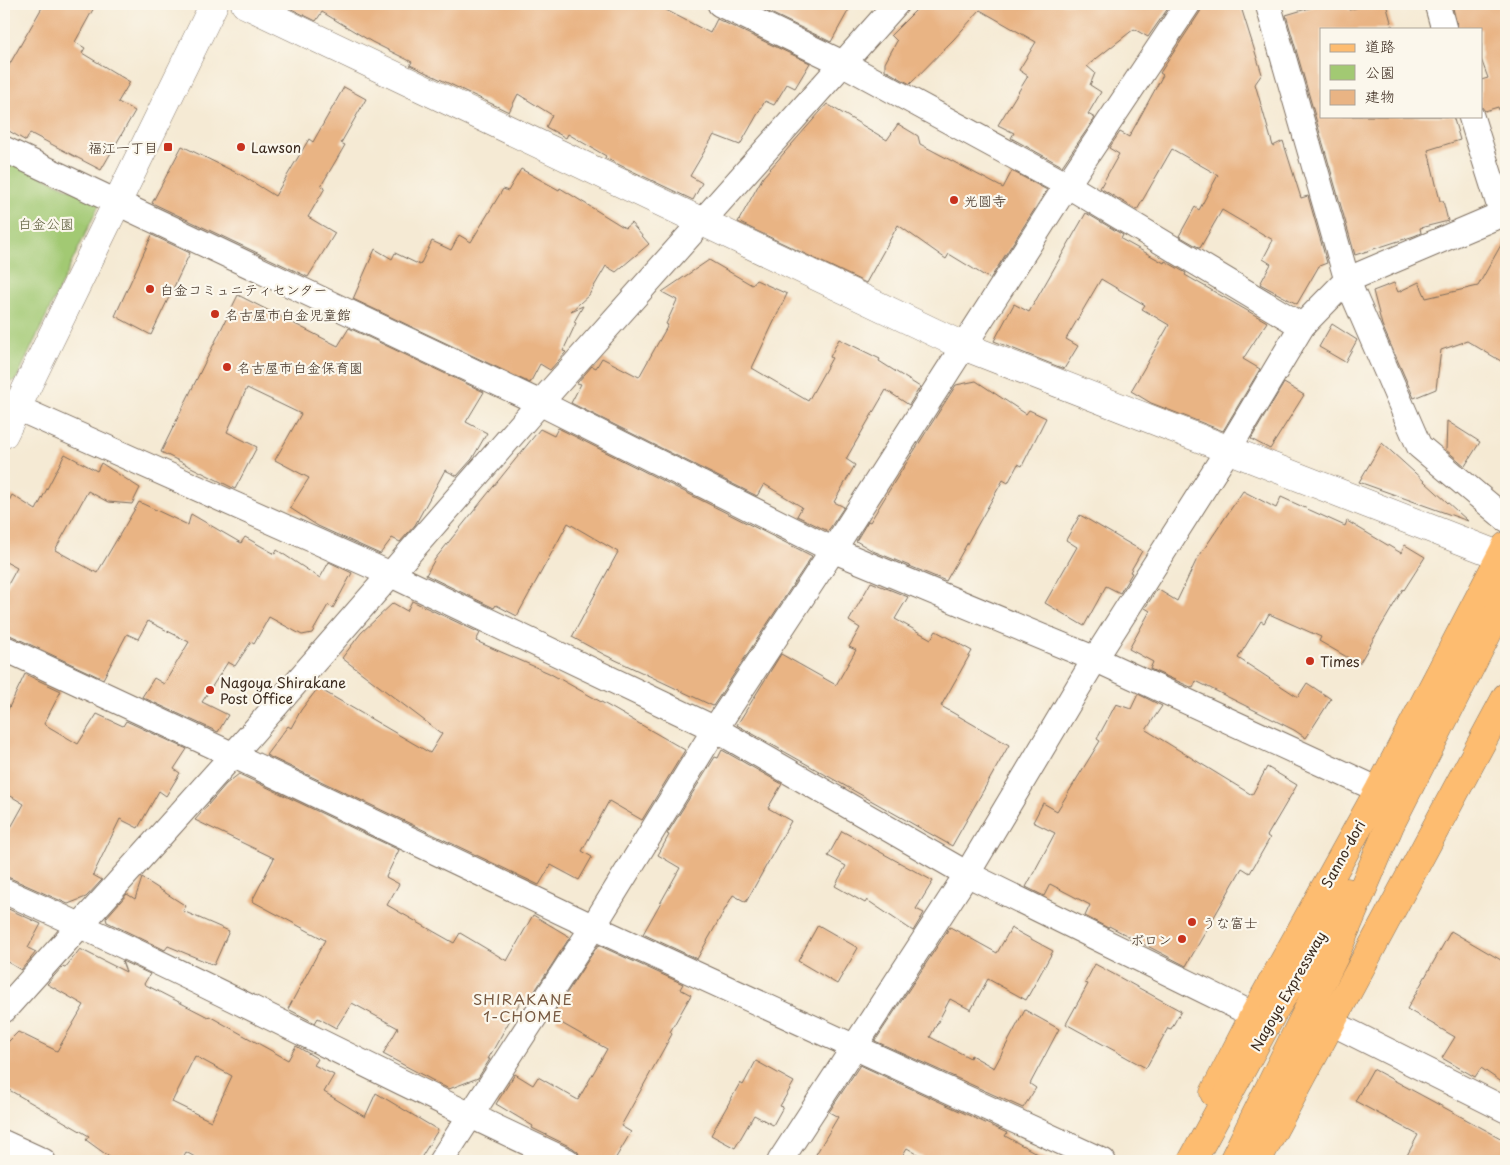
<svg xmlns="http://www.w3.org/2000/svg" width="1510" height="1165" viewBox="0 0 1510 1165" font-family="'Playpen Sans','Klee One',sans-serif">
<rect width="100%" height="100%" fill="#fbf7ec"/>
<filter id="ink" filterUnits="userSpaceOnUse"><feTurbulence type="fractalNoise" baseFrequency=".02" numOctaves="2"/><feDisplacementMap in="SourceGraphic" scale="10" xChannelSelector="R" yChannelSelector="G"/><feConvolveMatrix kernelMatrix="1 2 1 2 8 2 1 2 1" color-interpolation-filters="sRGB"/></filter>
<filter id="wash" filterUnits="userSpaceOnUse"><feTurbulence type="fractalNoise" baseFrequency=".0096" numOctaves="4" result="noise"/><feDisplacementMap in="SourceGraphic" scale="20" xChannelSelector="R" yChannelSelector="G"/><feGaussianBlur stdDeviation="1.12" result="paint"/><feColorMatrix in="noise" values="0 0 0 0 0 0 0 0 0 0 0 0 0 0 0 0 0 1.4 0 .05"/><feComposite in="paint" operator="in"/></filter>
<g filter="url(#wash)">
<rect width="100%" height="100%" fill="#f5ead4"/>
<path fill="#a2c973" stroke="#6e7a48" d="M4 159 100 203 16 380 4 384Z"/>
<g id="blocks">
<g fill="#e9b484" fill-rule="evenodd">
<path d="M44 4H96L75 42 85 48 82 53 130 82 118 102 135 111 101 170 30 133 26 141 4 128V74Z"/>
<path d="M281 4H670L666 10 710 33 717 19 810 63 795 88 787 84 774 105 765 101 740 145 714 135 690 176 702 183 693 200 605 158 606 156 568 134 566 138 546 127 552 115 518 94 509 112 410 65 412 62 372 42 322 12 316 21Z"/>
<path d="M752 4H852L831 42Z"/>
<path d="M922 4H1171L1148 37 1134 29 1087 66 1095 73 1090 85 1101 92 1088 114 1095 118 1062 166 1011 138 1014 133 998 125 1028 76 1019 70 1036 42 980 10 954 39 910 84 885 70V63L897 41 891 35Z"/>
<path d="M1202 4H1240L1262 74 1255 84 1273 146 1283 141 1301 198 1308 196 1327 263 1319 266 1297 304 1260 284 1271 264 1263 259 1273 240 1222 210 1200 248 1179 236 1195 207 1199 210 1218 175 1172 149 1137 210 1100 188 1119 154 1109 148 1120 132 1129 137 1163 75 1160 73 1200 12Z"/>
<path d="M1323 4H1347L1349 10 1369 4H1386L1393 29H1321V116H1453L1460 140 1428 150 1440 201H1443L1448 221 1420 228 1421 233 1414 236 1355 255 1286 15Z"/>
<path d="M1452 4H1506V120L1503 121 1498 107 1485 111 1481 106V80L1488 78 1481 59V29H1458Z"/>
<path d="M344 87 366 99 341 143 345 145 321 186 325 188 308 217 335 233 308 277 152 203 182 146 243 176 275 196 309 139 313 142Z"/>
<path d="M827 104 887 140 898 124 918 136 920 144 1003 188 1012 171 1047 190 990 279 949 254 946 259 898 225 866 283 738 222 763 177Z"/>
<path d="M521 169 559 190 560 188 625 228 631 223 649 244 616 272 606 266 589 295 571 311 583 306 574 322 576 323 563 351 566 352 550 370 540 364 530 383 353 299 375 249 392 259 395 253 420 265 432 241 451 250 459 235 471 242 503 189 508 191Z"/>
<path d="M1086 213 1123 235 1121 239 1164 263 1165 261 1186 273 1185 275 1267 322 1243 359 1260 369 1223 431 1151 403 1131 391 1169 325 1142 309 1145 305 1101 279 1066 339 1078 346 1064 369 994 341 1014 304 1029 312Z"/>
<path d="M152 235 190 253 151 335 115 316Z"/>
<path d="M1506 236V364L1467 341 1441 350 1436 389 1414 398 1382 325 1373 291 1394 283 1398 292 1419 282 1426 298 1478 286Z"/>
<path d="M709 260 752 285 756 280 787 294 752 368 808 401 832 358 830 357 839 339 880 359 879 361 920 387 909 405 886 390 846 459 855 465 834 502 844 507 828 531 797 516 802 507 764 484 757 496 571 403 581 384 577 383 592 366 596 368 602 358 639 377 668 325 666 324 677 300 662 292Z"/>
<path d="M238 295 338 346 349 328 484 392 466 422 487 433 472 459 457 476 445 470 415 525 400 542 392 538 380 554 318 526 290 508 309 478 275 460 301 414 247 388 227 432 257 447 235 489 161 452Z"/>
<path d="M1332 324 1357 340 1345 362 1319 347Z"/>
<path d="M976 381 1026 414 1029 410 1046 418 1022 466 1018 464 1008 483 1003 480 946 581 873 551 856 541 868 521 870 522 895 481 956 385Z"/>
<path d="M1284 383 1304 395 1270 449 1251 439Z"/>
<path d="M1447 421 1480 442 1465 466 1446 450Z"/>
<path d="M558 428 812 556 713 706 605 655 572 637 618 552 568 523 517 616 496 605 494 608 426 575 435 559 540 429 554 436Z"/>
<path d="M1382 443 1468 521 1359 482Z"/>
<path d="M65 454 97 471 101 463 140 488 132 504 108 502 88 491 55 550 97 573 139 502 188 525 191 514 241 543 245 537 275 554 277 550 320 578 329 562 352 573 333 608 328 605 312 633 302 635 269 617 254 644 251 642 235 666 228 662 202 702 228 715 218 732 142 697 154 678 164 684 189 642 148 621 138 639 127 634 103 679 10 635 4 634V592L17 568 4 561V511L12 495 36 510Z"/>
<path d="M1243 491 1276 508 1281 497 1345 526 1347 521 1401 553 1405 545 1425 557 1404 590 1403 589 1359 664 1319 641 1321 637 1269 614 1264 623 1261 621 1238 658 1298 697 1307 683 1331 699 1306 738 1294 730 1196 681 1193 688 1150 669 1153 662 1129 649 1150 611 1145 608 1157 589 1177 601 1196 561Z"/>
<path d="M1080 515 1142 551 1130 572 1132 573 1120 593 1106 586 1084 626 1045 603 1077 547 1066 540Z"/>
<path d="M871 582 908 597 895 619 931 639 936 631 972 651 941 706 1009 745 952 846 737 725 781 654 836 685 856 650 849 647 860 628 849 621Z"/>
<path d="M412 601 480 633 476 641 549 673 612 708 685 750 642 820 609 801 582 851 592 857 579 880 551 865 539 885 266 755 288 726 291 728 301 710 318 688 430 753 442 734 342 658 361 633 393 603 407 611Z"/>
<path d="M25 674 61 691 44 724 78 744 97 714 123 726 126 721 187 749 174 769 180 773 166 796 159 791 138 828 120 819 93 875 102 880 86 897 68 904 10 878 4 877V840L24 804 4 792V718Z"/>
<path d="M1138 694 1162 706 1146 730 1252 795 1267 767 1297 785 1267 836 1270 838 1250 873 1242 868 1186 966 1109 926 1108 928 1085 916 1090 905 1050 884 1044 896 1026 887 1055 833 1033 822 1043 803 1057 811 1100 741 1097 739 1116 704 1131 709Z"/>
<path d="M722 750 782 784 768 808 791 821 746 902 733 895 697 959 643 934 680 868 658 855 669 835 667 834 715 757 718 758Z"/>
<path d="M239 774 399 850 386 877 399 884 387 905 454 943 460 933 507 961 533 915 570 937 529 1000 523 997 488 1059H490L478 1078 449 1089 383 1054 398 1028 352 1003 336 1028 318 1018 315 1023 288 1009 325 940 252 901 274 858 195 820 226 784Z"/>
<path d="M842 831 933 881 916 909 924 913 913 931 867 900 865 903 835 886 846 866 828 856Z"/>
<path d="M142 878 186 906 183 911 229 931 214 965 168 946 165 950 107 922 106 918 127 894 135 899Z"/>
<path d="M4 907 41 924 28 948 36 952 21 970 4 960Z"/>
<path d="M818 925 858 948 837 984 798 961Z"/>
<path d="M950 927 997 953 1011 928 1053 951 1026 1000 988 979 971 1010 950 999 930 1037 970 1058 971 1055 994 1068 1025 1010 1059 1029 1030 1084 1036 1088 1023 1108 875 1041Z"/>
<path d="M1451 931 1506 963V1085L1481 1068 1475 1077 1442 1058 1455 1037 1407 1009Z"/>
<path d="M598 945 683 984 680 989 691 995 670 1032 672 1034 621 1126 631 1132 614 1161H588L580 1157 578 1152 573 1148 532 1128 533 1126 496 1104 515 1074 533 1085 538 1077 578 1100 607 1049 556 1020 557 1017 553 1014Z"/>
<path d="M80 949 126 972 122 961 150 974 144 984 208 1017 209 1016 288 1060 296 1046 318 1059 314 1065 334 1075 324 1092 365 1117 376 1093 438 1130 419 1161H202L186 1152 181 1161H115L86 1140 89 1136 4 1087V1046L18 1032 57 1051 84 1005 47 984 62 967 65 968ZM195 1056 232 1076 211 1121 172 1102Z"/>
<path d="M1095 964 1181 1011 1171 1029 1168 1028 1146 1068 1066 1024 1088 984 1085 983Z"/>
<path d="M756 1061 794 1082 780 1106 783 1107 773 1125 754 1115 735 1148 711 1135 740 1083 743 1085Z"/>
<path d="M860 1065 1007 1133 1005 1136 1051 1161H929L907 1148 899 1161H812L838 1117 829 1112Z"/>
<path d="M1373 1069 1506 1141V1161H1404L1418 1135 1355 1101Z"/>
</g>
</g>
</g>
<g filter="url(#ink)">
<use href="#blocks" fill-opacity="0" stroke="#7c6d5e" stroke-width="1"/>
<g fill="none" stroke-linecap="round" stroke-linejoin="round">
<g stroke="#7c6d5e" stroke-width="27">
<g id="minor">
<path d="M720 4 842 63 1067 185 1302 326"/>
<path d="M1268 4 1347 280 1419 446 1506 519"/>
<path d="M1437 4 1444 29"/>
<path d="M1471 116 1502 214"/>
<path d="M4 149 540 403 833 550 1095 659 1379 790"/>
<path d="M4 402 390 574 715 729 967 874 1254 1015"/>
<path d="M4 648 233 755 593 927 1103 1161"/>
<path d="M4 891C194 975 378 1074 567 1161"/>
<path d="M4 1010 233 755 540 403 896 4"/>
<path d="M1332 1023 1506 1110"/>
<path d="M4 1143 43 1161"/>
<path d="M441 1161 593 927 715 729 833 550 1067 185 1188 4"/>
<path d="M780 1161 967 874 1095 659 1228 450 1302 326 1347 280 1502 214 1506 217"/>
</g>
</g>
<g stroke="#7c6d5e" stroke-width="29">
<g id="tertiary">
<path d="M245 4 963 346 1501 556"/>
<path d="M4 434 214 4"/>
</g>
</g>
<g stroke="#7c6d5e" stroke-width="29">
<g id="primary">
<path d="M1214 1093 1254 1015 1379 790 1506 546"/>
<path d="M1257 1161 1506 697"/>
</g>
</g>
<g stroke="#7c6d5e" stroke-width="29">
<g id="motorway">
<path d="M1192 1161 1272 1014 1347 892"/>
<path d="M1233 1161 1334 957 1390 825 1506 597"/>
</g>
</g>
<use href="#minor" stroke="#fff" stroke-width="25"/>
<use href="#tertiary" stroke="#fff" stroke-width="28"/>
<use href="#primary" stroke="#fdbc70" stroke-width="28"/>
<use href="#motorway" stroke="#fdbc70" stroke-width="28"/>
</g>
</g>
<g fill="#c8321e" stroke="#fbf7ec" stroke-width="2">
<rect x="163" y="142" width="10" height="10" rx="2.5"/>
<circle cx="241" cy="147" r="5"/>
<circle cx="954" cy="200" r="5"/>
<circle cx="150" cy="289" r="5"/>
<circle cx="215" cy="314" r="5"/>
<circle cx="227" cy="367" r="5"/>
<circle cx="1310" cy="661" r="5"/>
<circle cx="210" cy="690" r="5"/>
<circle cx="1192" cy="922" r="5"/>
<circle cx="1182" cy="939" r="5"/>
</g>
<g text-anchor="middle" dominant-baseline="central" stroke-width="4.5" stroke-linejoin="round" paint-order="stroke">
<g font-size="14" fill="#3b2a1e" stroke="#fbf7ec" text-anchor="start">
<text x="158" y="147" text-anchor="end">福江一丁目</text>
<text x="251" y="147">Lawson</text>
<text x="964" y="200">光圓寺</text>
<text x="160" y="289">白金コミュニティセンター</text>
<text x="225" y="314">名古屋市白金児童館</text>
<text x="237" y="367">名古屋市白金保育園</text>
<text x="1320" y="661">Times</text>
<text x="220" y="682">Nagoya Shirakane<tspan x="220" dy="16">Post Office</tspan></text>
<text x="1202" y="922">うな富士</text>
<text x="1172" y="939" text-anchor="end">ボロン</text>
</g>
<g font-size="14" fill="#5a5a38" stroke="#fbf7ec">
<text x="46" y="223">白金公園</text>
</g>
<g font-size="14" fill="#3b2a1e" stroke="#fbf7ec">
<text transform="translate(1343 854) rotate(-61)">Sanno-dori</text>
<text transform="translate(1288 991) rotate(-60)">Nagoya Expressway</text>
</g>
<g font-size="15" letter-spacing="1" fill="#785a42" stroke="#fbf7ec">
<text x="523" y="998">SHIRAKANE<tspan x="523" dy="17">1-CHOME</tspan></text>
</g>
</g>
<rect width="1510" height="1165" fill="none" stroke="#fbf7ec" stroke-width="20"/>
<rect x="1320" y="28" width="162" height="90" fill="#fbf7ec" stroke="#aea59a"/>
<rect x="1330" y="44" width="25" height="8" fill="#fdbc70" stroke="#aea59a"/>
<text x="1365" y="52" font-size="15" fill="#3b2a1e">道路</text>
<rect x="1330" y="65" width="25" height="15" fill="#a2c973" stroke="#aea59a"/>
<text x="1365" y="78" font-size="15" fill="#3b2a1e">公園</text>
<rect x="1330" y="90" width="25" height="15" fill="#e9b484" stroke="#aea59a"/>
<text x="1365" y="102" font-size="15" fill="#3b2a1e">建物</text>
</svg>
